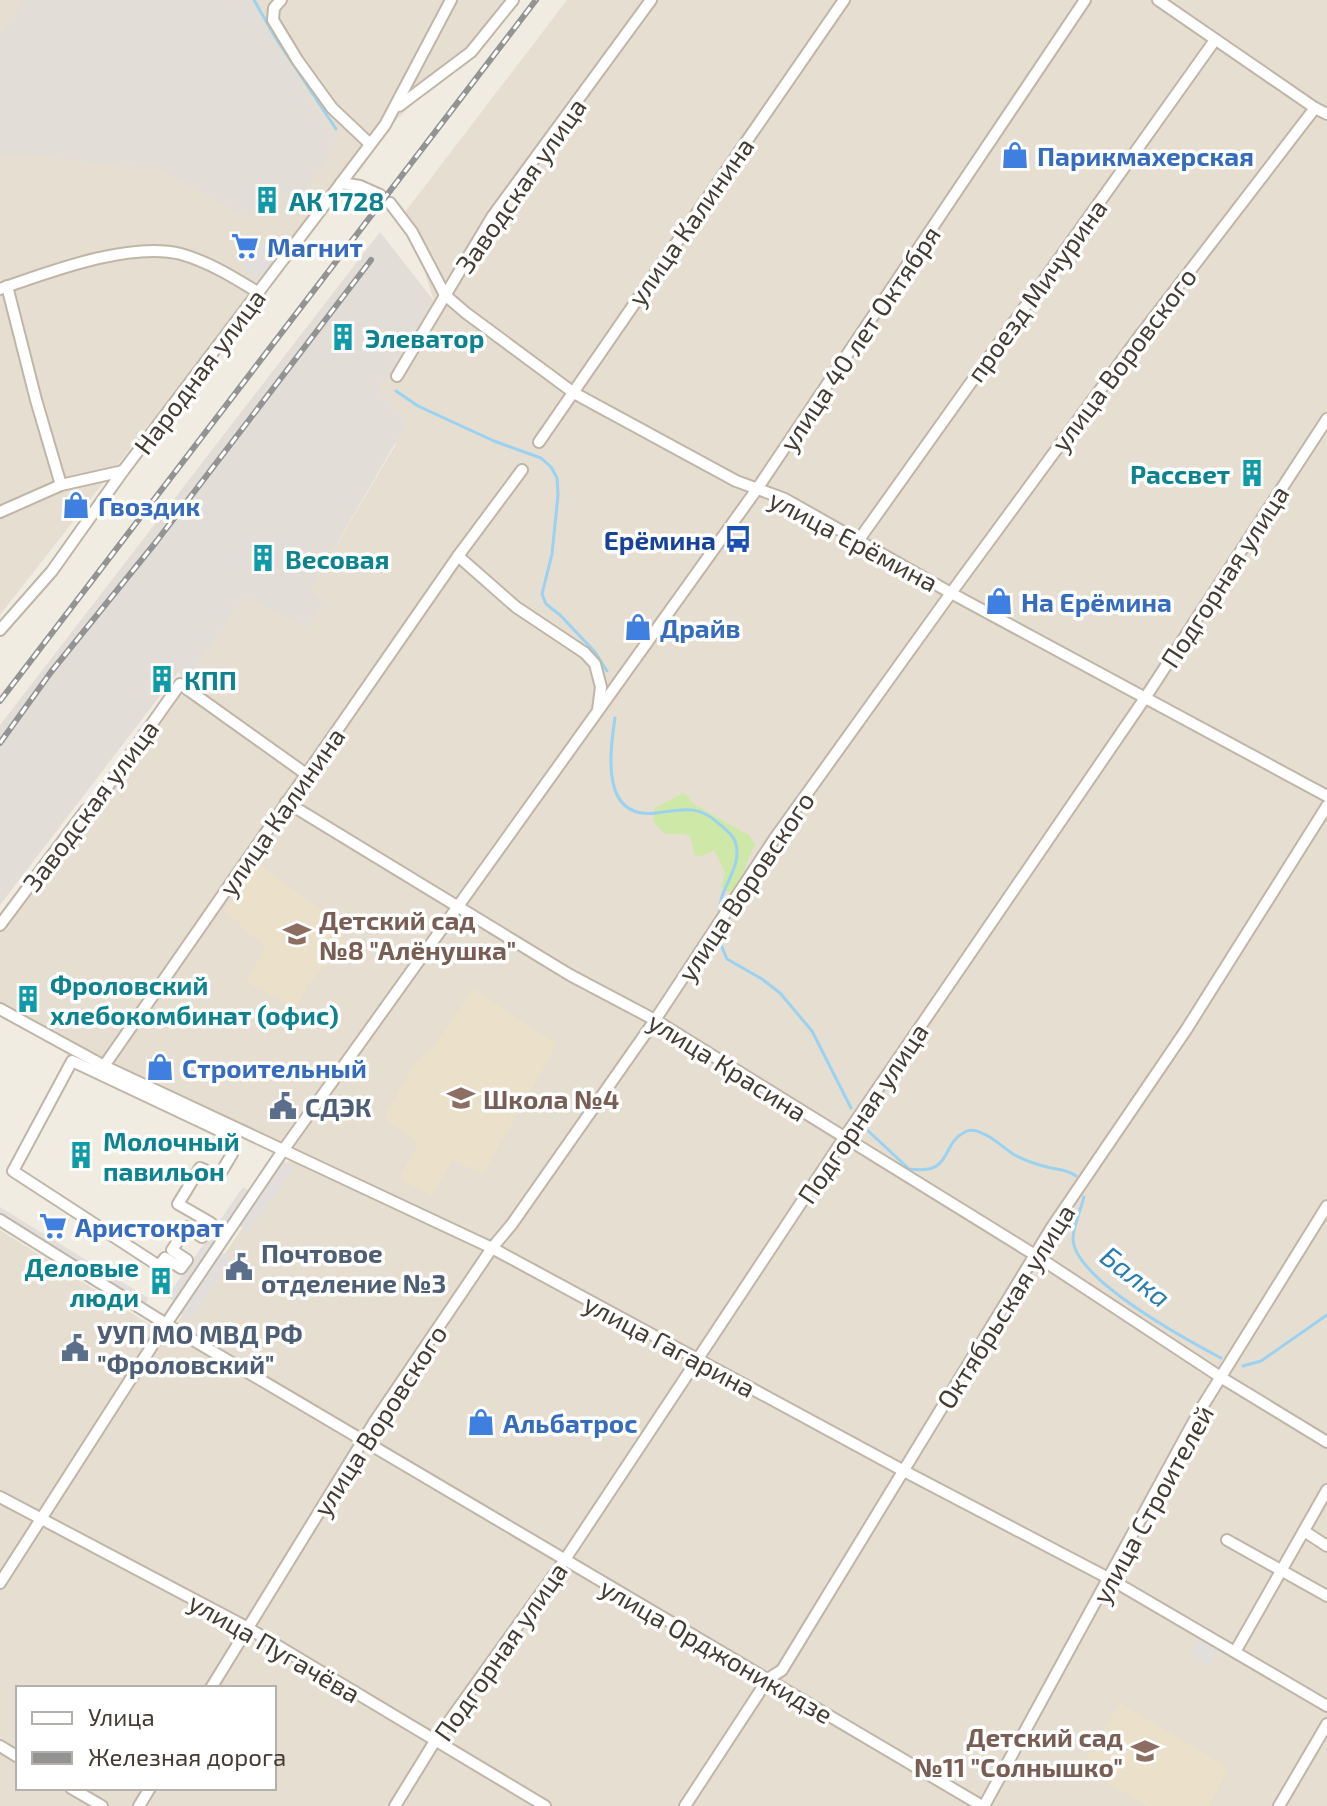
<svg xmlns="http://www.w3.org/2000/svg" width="1327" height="1806" viewBox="0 0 1327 1806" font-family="'Exo 2',sans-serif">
<rect width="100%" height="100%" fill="#f1ece2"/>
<g fill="#e6ded0" fill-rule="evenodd">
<path d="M0 0H508L475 42 355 161 0 615Z"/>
<path d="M567 0H1327V1806H0V1230L168 1336 292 1156 0 1005V931L184 685 245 595 307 628 325 601 313 591V585L396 444 376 392 391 373 434 301 405 212ZM18 1688H274V1788H18Z"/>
</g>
<g fill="#e3ddd7">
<path d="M24 0H251L337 143 297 202 271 185 249 218 154 167 138 168 22 154H0V35Z"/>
<path d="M380 232 434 301 391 373 377 391 408 421 313 585V591L325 601 307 628 245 596 184 685 179 671 0 905V725Z"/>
</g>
<g fill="#ebe1cb">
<path d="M257 863 347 929 342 939 346 941 308 985 296 1008 246 982 266 948 241 927 242 924 224 912Z"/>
<path d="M473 989 557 1044 483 1174 453 1160 432 1196 399 1178 419 1142 388 1122 385 1115 416 1061 435 1045Z"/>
<path d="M1120 1703 1229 1768 1209 1806H1147L1082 1767Z"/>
</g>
<path fill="#cee8a8" d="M683 793 688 796 692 803 750 836 755 845C745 861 744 879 731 894L721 887 725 872 714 850 702 856 694 855C691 829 689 835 665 834L653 821 655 808Z"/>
<g fill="#e1dedb">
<path d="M264 238 282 251 262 279 241 271Z"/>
<path d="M280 1158 294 1168 248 1232 236 1223Z"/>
<path d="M243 1187 253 1193 177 1303 167 1297Z"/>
<path d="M0 1207 148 1298 145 1309 0 1218Z"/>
<path d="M218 1250 232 1259 190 1320 176 1311Z"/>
<path d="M1200 1636 1220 1647 1209 1666 1190 1655Z"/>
</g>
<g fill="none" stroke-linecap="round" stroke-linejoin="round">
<g stroke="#9bd2f1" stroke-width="3">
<path d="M254 0 275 37 336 129"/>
<path d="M396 391 418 406 494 441 541 458 551 467 557 478 558 495 552 554 542 594 546 604 560 615 595 652 607 671"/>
<path d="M615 718C610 752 600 820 656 813 681 810 698 804 718 823 724 828 732 834 735 841 745 870 714 890 721 917"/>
<path d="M723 924 724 931 721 945 727 959 762 979 780 993 812 1031 851 1108"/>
<path d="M863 1126 909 1169C954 1175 940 1144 965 1132 973 1128 980 1132 988 1136 997 1141 1004 1148 1013 1154 1023 1160 1036 1164 1047 1167 1058 1170 1067 1169 1076 1176"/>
<path d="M1084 1197C1081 1209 1073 1226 1073 1239 1074 1279 1187 1340 1221 1358"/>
<path d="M1243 1366 1261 1361 1327 1315"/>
</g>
<g stroke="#c0b6a7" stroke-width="14">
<g id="minor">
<path d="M281 0 274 8 273 20 298 61 332 108 370 144"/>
<path d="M1158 0 1315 108 1327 114"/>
<path d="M399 106 471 52 513 0"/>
<path d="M341 183 360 186 380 195"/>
<path d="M390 203 412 232 445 295 466 313 574 393 736 481 785 499 951 593 1327 796"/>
<path d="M7 286 36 400 61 485"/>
<path d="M0 289C49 272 130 241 181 254 209 262 235 278 259 293"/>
<path d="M397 376 492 217 651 0"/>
<path d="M539 442 844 0"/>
<path d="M0 512 61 485 123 471"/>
<path d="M858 541 1215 40"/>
<path d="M458 556 516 607 585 653 595 664 601 687 598 710"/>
<path d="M0 630 52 571 123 471 385 125 451 0"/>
<path d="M286 802 570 975 655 1020 1035 1255 1222 1378 1327 1442"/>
<path d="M0 925 86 810 93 807 180 684 306 774"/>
<path d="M0 1009 104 1066 492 1248 904 1471 1110 1579 1327 1706"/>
<path d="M72 1061 233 1137 228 1147 232 1154 219 1176 200 1168 178 1204 211 1223 202 1237 187 1227 172 1250 187 1260 181 1268 165 1258 159 1266 13 1171Z"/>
<path d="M104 1066 458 556 522 470"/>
<path d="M0 1220 166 1324 982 1806"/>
<path d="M0 1497 248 1628 545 1806"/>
<path d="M1304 1531 1327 1546"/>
<path d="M1227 1540 1327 1596"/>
<path d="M0 1583 166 1324 284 1149 757 489 1085 0"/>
<path d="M1235 1652 1327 1490"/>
<path d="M211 1688 375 1421 492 1248 512 1224 655 1020 775 838 951 593 1139 337 1315 108"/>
<path d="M0 1746 18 1757"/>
<path d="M71 1788 102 1806"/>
<path d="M139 1806 150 1788"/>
<path d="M395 1806 435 1741 564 1561 844 1138 1145 698 1327 419"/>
<path d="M685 1806 768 1679 782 1670 1052 1227 1186 1030 1327 806"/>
<path d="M984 1806 1199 1412 1327 1206"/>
<path d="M1279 1806 1327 1724"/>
</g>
</g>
<use href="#minor" stroke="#fff" stroke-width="10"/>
<g stroke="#939393" stroke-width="6">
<g id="rail">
<path d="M0 701 536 0"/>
<path d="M0 743 51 672 156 542 371 260"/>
</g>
</g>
<use href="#rail" stroke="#fff" stroke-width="3" stroke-dasharray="9" stroke-linecap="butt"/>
</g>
<defs>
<g id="shop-bare" transform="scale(2.16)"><path d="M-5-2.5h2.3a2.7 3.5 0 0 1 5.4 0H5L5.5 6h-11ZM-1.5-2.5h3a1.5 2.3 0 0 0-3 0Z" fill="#3f7fe0" stroke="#fff" stroke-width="2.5" paint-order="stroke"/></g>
<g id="building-bare" transform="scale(2.16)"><path d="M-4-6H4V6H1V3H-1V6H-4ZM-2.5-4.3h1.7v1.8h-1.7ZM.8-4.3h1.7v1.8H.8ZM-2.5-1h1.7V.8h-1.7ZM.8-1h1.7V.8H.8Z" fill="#0f9aa8" stroke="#fff" stroke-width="2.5" paint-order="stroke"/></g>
<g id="supermarket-bare" transform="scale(2.16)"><path d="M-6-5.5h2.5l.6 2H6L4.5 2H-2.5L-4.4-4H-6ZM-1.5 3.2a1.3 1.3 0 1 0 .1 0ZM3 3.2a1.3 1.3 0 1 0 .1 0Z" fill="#3f7fe0" stroke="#fff" stroke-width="2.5" paint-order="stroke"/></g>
<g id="bus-bare" transform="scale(2.16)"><path d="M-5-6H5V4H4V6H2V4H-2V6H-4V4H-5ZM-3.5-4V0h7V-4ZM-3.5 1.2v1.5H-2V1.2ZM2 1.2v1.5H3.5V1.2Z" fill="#1a4fb4" stroke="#fff" stroke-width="2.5" paint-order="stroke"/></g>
<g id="school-bare" transform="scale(2.16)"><path d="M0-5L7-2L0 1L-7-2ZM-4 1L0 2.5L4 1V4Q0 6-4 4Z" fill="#8d6e63" stroke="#fff" stroke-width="2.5" paint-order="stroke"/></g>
<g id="civic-bare" transform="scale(2.16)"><path d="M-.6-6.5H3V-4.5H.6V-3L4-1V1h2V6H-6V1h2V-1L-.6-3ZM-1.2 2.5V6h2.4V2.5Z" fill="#5c6f8a" stroke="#fff" stroke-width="2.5" paint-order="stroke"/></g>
</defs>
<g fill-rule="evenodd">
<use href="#shop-bare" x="1015" y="155"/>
<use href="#building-bare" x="267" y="200"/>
<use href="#supermarket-bare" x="245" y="246"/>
<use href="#building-bare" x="343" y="337"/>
<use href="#building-bare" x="1252" y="473"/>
<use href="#shop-bare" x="76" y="505"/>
<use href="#bus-bare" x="738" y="539"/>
<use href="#building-bare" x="263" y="558"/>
<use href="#shop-bare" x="999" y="601"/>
<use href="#shop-bare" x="638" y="627"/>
<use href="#building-bare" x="162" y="679"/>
<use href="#school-bare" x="297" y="934"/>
<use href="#building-bare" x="28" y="999"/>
<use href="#shop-bare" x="160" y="1067"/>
<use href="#school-bare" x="461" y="1098"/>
<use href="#civic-bare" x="283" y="1106"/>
<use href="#building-bare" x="81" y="1155"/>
<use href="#supermarket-bare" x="53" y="1226"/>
<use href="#civic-bare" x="239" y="1267"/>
<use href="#building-bare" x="161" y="1281"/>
<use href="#civic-bare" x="75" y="1348"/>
<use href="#shop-bare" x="481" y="1422"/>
<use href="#school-bare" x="1145" y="1751"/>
</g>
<g text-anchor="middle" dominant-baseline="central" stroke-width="7" stroke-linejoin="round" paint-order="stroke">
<g font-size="26" font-weight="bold" fill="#366cbe" stroke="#fff" text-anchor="start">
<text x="1037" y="155">Парикмахерская</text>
<text x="267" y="246">Магнит</text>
<text x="98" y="505">Гвоздик</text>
<text x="1021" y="601">На Ерёмина</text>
<text x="660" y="627">Драйв</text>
<text x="182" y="1067">Строительный</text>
<text x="75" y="1226">Аристократ</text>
<text x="503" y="1422">Альбатрос</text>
</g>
<g font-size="26" fill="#433c32" stroke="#fff">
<text transform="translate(520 185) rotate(-55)">Заводская улица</text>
<text transform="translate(690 221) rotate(-55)">улица Калинина</text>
<text transform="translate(1036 290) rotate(-54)">проезд Мичурина</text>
<text transform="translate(859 338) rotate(-56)">улица 40 лет Октября</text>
<text transform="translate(1123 359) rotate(-53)">улица Воровского</text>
<text transform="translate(199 371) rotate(-53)">Народная улица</text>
<text transform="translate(854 540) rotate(28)">улица Ерёмина</text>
<text transform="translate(1224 576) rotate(-57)">Подгорная улица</text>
<text transform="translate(90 805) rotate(-53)">Заводская улица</text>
<text transform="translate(281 811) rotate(-55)">улица Калинина</text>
<text transform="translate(745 886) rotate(-56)">улица Воровского</text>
<text transform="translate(728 1066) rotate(32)">улица Красина</text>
<text transform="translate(862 1113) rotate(-56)">Подгорная улица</text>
<text transform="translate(1005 1306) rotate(-58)">Октябрьская улица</text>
<text transform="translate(670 1345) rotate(28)">улица Гагарина</text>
<text transform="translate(379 1420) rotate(-57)">улица Воровского</text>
<text transform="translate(1152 1504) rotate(-61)">улица Строителей</text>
<text transform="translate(275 1647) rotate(30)">улица Пугачёва</text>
<text transform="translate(717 1650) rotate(30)">улица Орджоникидзе</text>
<text transform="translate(500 1651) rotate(-55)">Подгорная улица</text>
</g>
<g font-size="26" font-weight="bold" fill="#0d838f" stroke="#fff" text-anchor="start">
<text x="289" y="200">АК 1728</text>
<text x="365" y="337">Элеватор</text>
<text x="1230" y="473" text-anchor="end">Рассвет</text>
<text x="285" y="558">Весовая</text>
<text x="184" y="679">КПП</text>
<text x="50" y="984">Фроловский<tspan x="50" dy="30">хлебокомбинат (офис)</tspan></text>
<text x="103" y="1140">Молочный<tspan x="103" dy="30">павильон</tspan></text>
<text x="139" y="1266" text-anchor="end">Деловые<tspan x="139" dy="30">люди</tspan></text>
</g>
<g font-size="26" font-weight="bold" fill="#164399" stroke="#fff" text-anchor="end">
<text x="716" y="539">Ерёмина</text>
</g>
<g font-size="26" font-weight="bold" fill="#785e54" stroke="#fff" text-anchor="start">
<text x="319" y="919">Детский сад<tspan x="319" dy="30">№8 "Алёнушка"</tspan></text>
<text x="483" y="1098">Школа №4</text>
<text x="1123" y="1736" text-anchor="end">Детский сад<tspan x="1123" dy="30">№11 "Солнышко"</tspan></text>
</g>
<g font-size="26" font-weight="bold" fill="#4e5e75" stroke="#fff" text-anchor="start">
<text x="305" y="1106">СДЭК</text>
<text x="261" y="1252">Почтовое<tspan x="261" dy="30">отделение №3</tspan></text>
<text x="97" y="1333">УУП МО МВД РФ<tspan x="97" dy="30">"Фроловский"</tspan></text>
</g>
<g font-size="28" font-style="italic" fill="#2a7db0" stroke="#fff">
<text transform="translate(1136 1276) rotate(38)">Балка</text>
</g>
</g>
<rect x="16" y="1686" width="260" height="104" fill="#ffffff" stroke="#b4b1ad" stroke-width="2"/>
<rect x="32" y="1712" width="40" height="12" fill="#ffffff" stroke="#b4b1ad" stroke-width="2"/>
<text x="88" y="1726" font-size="24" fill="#433c32">Улица</text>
<rect x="32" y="1752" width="40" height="12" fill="#939393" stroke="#b4b1ad" stroke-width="2"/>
<text x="88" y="1766" font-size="24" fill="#433c32">Железная дорога</text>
</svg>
